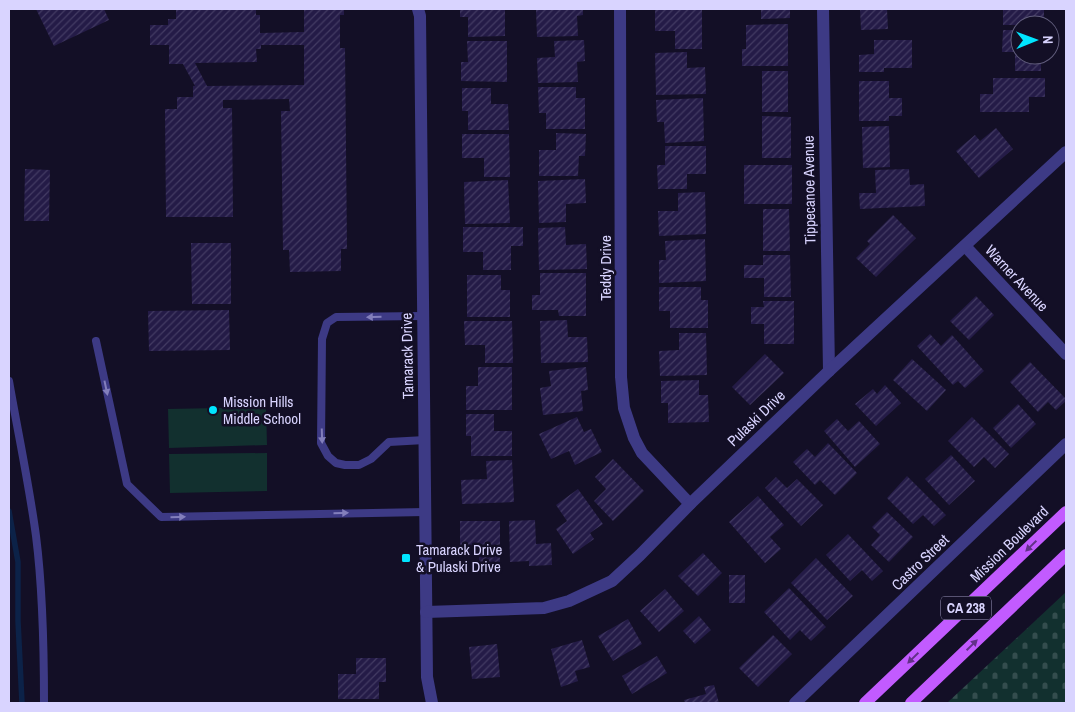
<svg xmlns="http://www.w3.org/2000/svg" width="1075" height="712" viewBox="0 0 1075 712" font-family="'Archivo Narrow',sans-serif">
<defs>
<pattern id="cemetery-stones" width="16" height="16" patternUnits="userSpaceOnUse" patternTransform="scale(1.25)"><rect width="16" height="16" fill="#12302f"/><path d="M2 7V4a2 2 0 0 1 4 0v3zM10 15v-3a2 2 0 0 1 4 0v3z" fill="#344d4e"/></pattern>
<pattern id="building-hatch" width="6" height="6" patternUnits="userSpaceOnUse" patternTransform="scale(1.25)"><rect width="6" height="6" fill="#241b47"/><path d="M-1 1l2-2M0 6l6-6M5 7l2-2" fill="none" stroke="#433b63"/></pattern>
</defs>
<rect width="100%" height="100%" fill="#130f26"/>
<g fill="#12302f">
<path d="M266 407 267 445 169 448 168 409Z"/>
<path d="M267 453V491L170 493 169 454Z"/>
</g>
<path fill="url(#cemetery-stones)" d="M1066 592V703H947Z"/>
<g fill="none" stroke-linecap="round" stroke-linejoin="round">
<path stroke="#0c2248" stroke-width="5.5" d="M9 511 18 562V621L22 703"/>
</g>
<g fill="url(#building-hatch)" fill-rule="evenodd">
<path d="M36 9H104L109 20 54 46Z"/>
<path d="M176 9H256V15H260V33L304 32V9H344V15H340V48H345L347 249H341V271L290 272 289 250H283L281 111H290L289 99 223 100V108H232L233 217H166L165 109H177V97H193V86H195L183 64H169V45H150V25H168V19H176ZM261 45H304V85L207 86 195 63 257 62 256 49H261Z"/>
<path d="M460 9H505V36L468 37V17H460Z"/>
<path d="M554 9H583V15L577 16 578 36 537 37 536 10H554Z"/>
<path d="M655 9H702V49H675V31H655Z"/>
<path d="M761 9H790V18L761 19Z"/>
<path d="M860 9H887L888 29 861 30Z"/>
<rect x="1003" y="9" width="41" height="16"/>
<path d="M788 24V66H742V49H746V25Z"/>
<path d="M1003 30H1020V55H1041V71H1015V52H1002Z"/>
<path d="M584 40 585 61 577 62 578 82 538 83 537 58 555 57 554 41Z"/>
<path d="M874 40H912V68H884V72H859V55L874 54Z"/>
<path d="M467 41H507V82L461 81V62H468Z"/>
<path d="M687 52V68L705 67 706 94 656 95 655 53Z"/>
<rect x="762" y="71" width="26" height="41"/>
<path d="M993 78H1045V97H1029V112H980V94H993Z"/>
<path d="M859 81H889V98H902V116H889V121H859Z"/>
<path d="M538 87H576V98H585V129H546V113H539Z"/>
<path d="M462 88H491V104H508L509 130H468V111H462Z"/>
<path d="M703 98 704 141 665 143 664 122H657L656 100Z"/>
<path d="M762 116 791 117V158H762Z"/>
<path d="M889 126 890 167 863 168 862 127Z"/>
<path d="M996 128 1013 149 979 178 956 151 975 135 980 141Z"/>
<path d="M556 133 586 134 585 156H579L578 176H539V150H556Z"/>
<path d="M462 134H509L510 177H484V158H462Z"/>
<path d="M665 146H706V174H687V189H658L657 165H665Z"/>
<rect x="744" y="165" width="48" height="39"/>
<path d="M25 169 50 170 49 221H24Z"/>
<path d="M909 169 910 185 924 184 925 206 860 209 859 193H876L875 170Z"/>
<path d="M585 179 586 203 566 204V222L539 223 538 181Z"/>
<path d="M508 180 510 223 465 224 464 182Z"/>
<path d="M705 192 706 234 659 236 658 211H678V193Z"/>
<path d="M763 209H789L790 251H763Z"/>
<path d="M893 215 916 238 876 277 856 258 870 244 867 241Z"/>
<path d="M463 227H523V246H511V270H483V252H463Z"/>
<path d="M565 227 566 245 586 244 587 269 539 270 538 228Z"/>
<path d="M705 239 706 281 659 283V260H666L665 241Z"/>
<path d="M191 243H231V304H192Z"/>
<path d="M763 255H790L791 297H764V278H744V265H763Z"/>
<path d="M540 273H586V316H559L558 310H532V295H540Z"/>
<path d="M467 275H501V290H510V317H467Z"/>
<path d="M659 287H701V300H708V328H670V311H659Z"/>
<path d="M976 296 994 315 969 340 950 321Z"/>
<path d="M763 301H794V344H764V324H751V307H764Z"/>
<path d="M229 310 230 350 149 351 148 311Z"/>
<path d="M567 320 568 337H587L588 362 541 363 540 321Z"/>
<path d="M464 321H512L513 363H485V345H465Z"/>
<path d="M679 333H706L707 375 660 376 659 351 679 350Z"/>
<path d="M930 334 941 346 952 335 984 371 965 388 958 381 953 385 917 346Z"/>
<path d="M765 354 784 373 750 405 732 387Z"/>
<path d="M912 359 946 390 927 411 893 380Z"/>
<path d="M1030 362 1066 399V401L1056 410 1048 402 1038 412 1010 382Z"/>
<path d="M478 367H512V410H466V386H478Z"/>
<path d="M586 367 588 390 581 391 583 411 543 415 540 388 551 386 549 371Z"/>
<path d="M699 380V395H708L709 422 668 423V403H661V381Z"/>
<path d="M885 385 901 403 876 426 855 404 873 389 877 394Z"/>
<path d="M1018 404 1036 424 1011 448 993 428Z"/>
<path d="M466 414H494V431H512V456H471V436H466Z"/>
<path d="M577 417 584 432 591 429 602 452 575 465 569 451 551 459 539 434Z"/>
<path d="M972 417 1009 454 995 468 984 457 974 467 948 441Z"/>
<path d="M837 419 848 431 859 421 880 444 855 467 824 431Z"/>
<path d="M828 443 857 473 835 495 820 480 815 485 793 462 807 449 815 457Z"/>
<path d="M951 455 975 481 949 505 925 479Z"/>
<path d="M613 459 644 491 613 521 594 501 606 489 595 477Z"/>
<path d="M512 460 514 502 462 504 461 480 487 479 486 461Z"/>
<path d="M907 476 946 515 934 526 923 515 913 524 887 498Z"/>
<path d="M776 477 787 488 797 479 823 505 801 526 765 488Z"/>
<path d="M578 489 603 524 590 533 594 539 573 554 556 529 567 521 556 505Z"/>
<path d="M758 496 784 525 770 537 781 549 765 563 729 522Z"/>
<path d="M887 512 913 537 889 562 871 545 880 535 872 527Z"/>
<path d="M535 520 536 544 551 543 552 565 529 566V561L510 562 509 521Z"/>
<path d="M460 521H500V565H479V548H460Z"/>
<path d="M848 534 883 571 872 581 862 570 850 581 826 555Z"/>
<path d="M703 553 722 573 698 596 678 576Z"/>
<path d="M816 558 853 596 827 620 791 583Z"/>
<rect x="729" y="575" width="16" height="28"/>
<path d="M789 588 826 627 811 641 800 630 790 640 764 612Z"/>
<path d="M665 589 684 611 659 632 640 611Z"/>
<path d="M699 616 711 630 695 644 683 631Z"/>
<path d="M628 619 642 644 613 661 598 636Z"/>
<path d="M773 635 792 654 758 687 739 668Z"/>
<path d="M582 640 590 667 575 671 578 681 561 687 551 649Z"/>
<path d="M497 644 500 677 472 679 469 647Z"/>
<path d="M657 656 667 673 632 694 622 676Z"/>
<path d="M356 658H386V682H379V699H338V674H356Z"/>
<path d="M714 685 719 703H685L684 700 706 694 704 687Z"/>
</g>
<g fill="none" stroke-linecap="round" stroke-linejoin="round">
<g stroke="#3d3a85" stroke-width="8">
<path d="M423 316 336 317 327 323 322 339 321 443 328 456 336 463 345 465H359L371 459 389 442 425 440"/>
<path d="M96 341 127 484 161 517 425 512"/>
<path d="M9 381C18 433 29 484 36 536 43 591 44 647 44 703"/>
</g>
<g stroke="#3d3a85" stroke-width="12">
<path d="M418 9 420 16 427 677 432 703"/>
<path d="M620 9 621 377 624 408 634 438 642 453 690 504"/>
<path d="M823 9 829 371"/>
<path d="M965 246 1066 354"/>
<path d="M426 612 544 608 569 601 612 581 640 555 690 504 829 371 1066 152"/>
<path d="M795 703 1066 444"/>
</g>
<g stroke="#c25bff" stroke-width="12">
<path d="M865 703 1066 512"/>
<path d="M911 703 1066 555"/>
</g>
</g>
<defs><path id="oneway-solid" d="M-6-.8H1V-3.2L6.5 0L1 3.2V.8H-6Z" transform="scale(1.25)"/></defs>
<g fill="#837fbc">
<use href="#oneway-solid" transform="translate(374 317) rotate(179)"/>
<use href="#oneway-solid" transform="translate(106 388) rotate(78)"/>
<use href="#oneway-solid" transform="translate(322 436) rotate(88)"/>
<use href="#oneway-solid" transform="translate(341 513) rotate(-1)"/>
<use href="#oneway-solid" transform="translate(178 517) rotate(-1)"/>
</g>
<g fill="#623188">
<use href="#oneway-solid" transform="translate(1031 546) rotate(136)"/>
<use href="#oneway-solid" transform="translate(972 645) rotate(-44)"/>
<use href="#oneway-solid" transform="translate(913 658) rotate(136)"/>
</g>
<g fill="#00e5ff" stroke="#130f26" stroke-width="2">
<circle cx="213" cy="410" r="5"/>
<rect x="401" y="553" width="10" height="10" rx="2.5"/>
</g>
<g text-anchor="middle" dominant-baseline="central" stroke-width="5" stroke-linejoin="round" paint-order="stroke">
<rect fill="#130f26" stroke="#9e99be" stroke-width="1" x="941" y="596.5" width="50" height="23" rx="4"/>
<g font-size="14" font-weight="bold" fill="#d9d4ff">
<text x="966" y="608">CA 238</text>
</g>
<g font-size="15" fill="#d9d4ff" stroke="#130f26">
<text transform="translate(809 190) rotate(-91)">Tippecanoe Avenue</text>
<text transform="translate(605 268) rotate(-90)">Teddy Drive</text>
<text transform="translate(1017 278) rotate(47)">Warner Avenue</text>
<text transform="translate(407 356) rotate(-91)">Tamarack Drive</text>
<text transform="translate(756 418) rotate(-44)">Pulaski Drive</text>
<text transform="translate(1009 544) rotate(-44)">Mission Boulevard</text>
<text transform="translate(920 562) rotate(-44)">Castro Street</text>
</g>
<g font-size="15" fill="#d9d4ff" stroke="#130f26" text-anchor="start">
<text x="223" y="401">Mission Hills<tspan x="223" dy="17">Middle School</tspan></text>
<text x="416" y="549">Tamarack Drive<tspan x="416" dy="17">&amp; Pulaski Drive</tspan></text>
</g>
</g>
<rect width="1075" height="712" fill="none" stroke="#d9d4ff" stroke-width="20"/>
<g transform="translate(1035 40) rotate(89)"><circle r="24" fill="#130f26" stroke="#625e7d"/>
<path d="M0-4L9 19L0 12L-9 19Z" fill="#00e5ff"/>
<text y="-8" font-size="14" font-weight="bold" text-anchor="middle" fill="#d9d4ff">N</text>
</g>
</svg>
